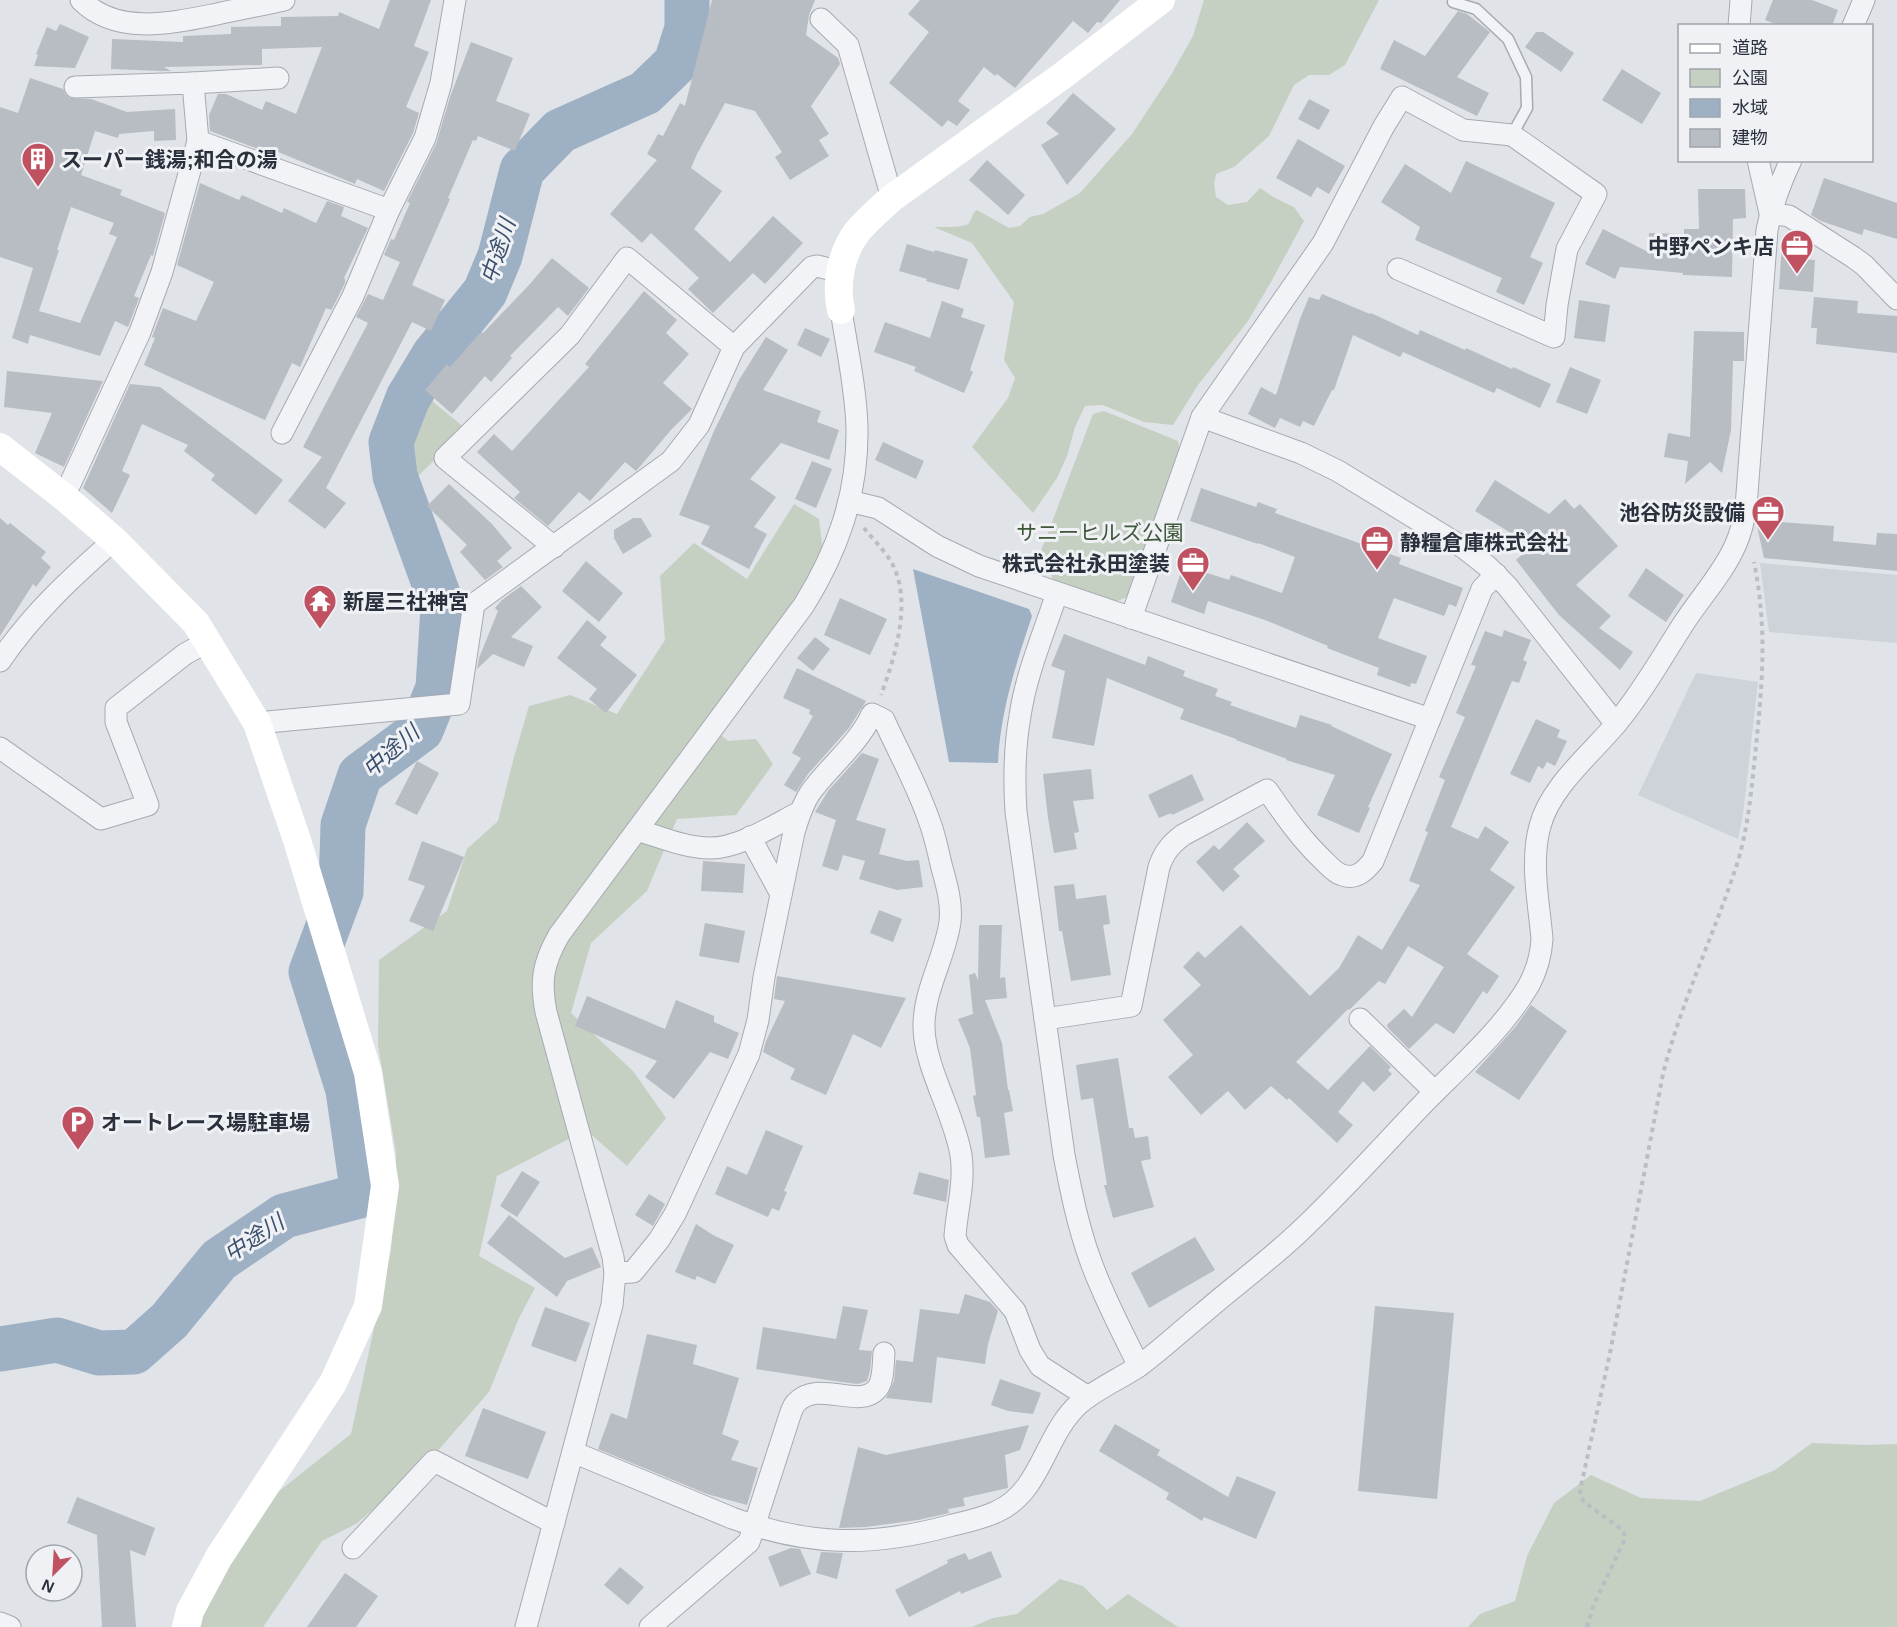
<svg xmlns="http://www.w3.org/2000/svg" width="1897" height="1627" viewBox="0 0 1897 1627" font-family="Helvetica,'Noto Sans JP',sans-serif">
<rect width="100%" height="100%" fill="#e0e3e7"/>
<g fill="#ced2d9">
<path d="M1760 563 1897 575V643L1769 632Z"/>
<path d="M1696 673 1758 682 1743 814 1738 839 1638 795Z"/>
</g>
<g fill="#c5d0c2">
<path d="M1204 0H1379L1345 65 1329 75H1309L1294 85 1269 136 1234 167 1216 174 1214 184 1216 197 1228 205 1247 202 1260 188 1275 198 1294 207 1304 221 1271 282 1248 321 1198 385 1173 425 1144 422 1103 405 1085 406 1075 427 1067 456 1057 478 1033 513 972 447 1008 398 1015 378 1004 360 1014 302 972 243 934 227C941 227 966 228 969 223 973 218 971 214 977 210L1009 228 1020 226 1030 217 1043 214 1080 193 1132 134 1171 75 1193 36Z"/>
<path d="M420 391 466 429 416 478 407 470 414 401Z"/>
<path d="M1104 411 1178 441 1180 452 1129 596 1115 602 1054 582 1041 551 1093 414Z"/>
<path d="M794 504 819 519 823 552 790 606 707 724 728 741 756 739 773 764 736 815 677 819 647 891 591 943 571 1013 633 1071 666 1118 627 1166 586 1130 497 1176 479 1256 535 1288 519 1318 489 1392 428 1462 356 1524 322 1541 263 1627H197L201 1611 273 1496 351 1434 391 1250 396 1190V1153L378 1045 379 960 447 911 467 849 498 821 514 757 529 706 570 695 617 714 665 640 660 576 694 543 747 579Z"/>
<path d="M1812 1443 1867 1445 1897 1444V1627H1468L1480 1614 1515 1601 1527 1556 1554 1503 1591 1475 1641 1498 1700 1501 1775 1470Z"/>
<path d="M1060 1579 1083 1586 1107 1610 1128 1594 1178 1627H972L993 1618 1017 1614Z"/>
</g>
<path fill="#9eb0c4" d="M913 569 1029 609 1032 616C1016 664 1000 712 998 763L949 762Z"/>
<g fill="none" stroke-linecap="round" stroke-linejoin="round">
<path stroke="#9eb0c4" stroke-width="45" d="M0 1349 57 1340 99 1353 134 1352 169 1321 219 1260 284 1216 363 1195 348 1090 311 972 341 892 343 825 360 775 421 730 438 688 443 608 395 476 391 442 408 398 434 355 485 292 500 256 522 170 560 131 645 93 676 63 687 28V0"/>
</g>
<g fill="#b8bcc3" fill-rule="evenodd">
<path d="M390 0H431L414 46 429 52 406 107 419 113 413 133 384 191 357 179 355 184 276 151 274 155 210 131 209 115 218 94H226L262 110 266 101 296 114 322 47 262 49V65L164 67 171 71H161L111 69 112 39 183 42V36L231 34V27L281 26V17L338 16 339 12 379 29Z"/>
<path d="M712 0H815L809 15 806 35 838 58 840 64 811 106 829 134 819 140 829 156 790 180 775 157 782 152 755 111 725 103 697 154 691 168 722 191 694 229 730 262 773 216 803 243 765 284 753 273 713 313 688 289 699 278 651 233 642 243 610 214 657 160 647 154 658 134 663 136 680 103 685 106Z"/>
<path d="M920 0H1120L1101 23 1097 22 1088 33 1073 21 1015 88 997 74 995 76 984 67 958 101 970 110 957 126 948 120 942 127 889 83 929 32 908 14Z"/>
<path d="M1773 0H1812L1838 10 1832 26H1780L1765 20Z"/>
<path d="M1458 11 1467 14 1490 32 1457 77 1489 93 1477 116 1380 69 1394 40 1425 56Z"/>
<path d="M60 24 89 37 75 68 34 66 38 55 36 54 47 27 56 31Z"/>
<path d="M1536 32H1543L1574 53 1561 72 1525 47Z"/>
<path d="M471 42 513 58 496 101 530 114 515 151 478 136 476 141 473 140 448 198 450 199 412 285 445 300 431 331 412 322 326 488 346 503 325 529 288 501 322 457 303 447 368 323 356 317 368 294 383 300 400 262 384 255 391 239 394 240 410 203 407 202 436 144 450 97Z"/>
<path d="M1622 69 1661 93 1642 124 1602 100Z"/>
<path d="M30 78 63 89 65 94 70 98 91 99 127 112 175 109 176 140 154 141V131L119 134 118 138 95 131 81 175 122 190 120 195 165 213 153 256 151 255 134 296 139 298 128 327 115 321 100 356 30 335 28 344 12 338 33 268 0 257V107L18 113ZM71 207 114 223 109 234 117 237 80 323 39 311 59 250H57Z"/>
<path d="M1073 93 1116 129 1067 185 1041 145 1059 134 1046 123Z"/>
<path d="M1309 99 1330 110 1319 130 1298 119Z"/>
<path d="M1298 139 1345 166 1329 194 1317 187 1311 197 1276 178Z"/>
<path d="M987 160 1025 195 1008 215 969 180Z"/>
<path d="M1466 161 1555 203 1530 257 1543 263 1524 305 1496 292 1502 278 1415 240 1420 227 1381 202 1405 164 1451 193Z"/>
<path d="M1824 178 1897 203V239L1864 229 1862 235 1821 221 1811 215Z"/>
<path d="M200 183 239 200 242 195 282 213 284 208 316 223 327 201 344 207 341 216 368 228 344 278 345 279V283L333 307 331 310 326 308 300 367 292 363 265 420 144 365 155 338 152 337 163 308 196 321 214 282 177 265Z"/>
<path d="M1698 189H1745L1746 218 1733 219 1732 277 1683 275V273L1620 267 1615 279 1585 264 1603 229 1648 252 1649 233 1684 234V229H1699Z"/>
<path d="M907 244 934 252 935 250 968 259 959 290 926 281 927 279 899 271Z"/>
<path d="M1782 244 1801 246 1800 259 1815 260 1813 292 1779 289Z"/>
<path d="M552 258 589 288 568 316 558 307 510 356 512 358 491 382 485 376 452 414 425 390 447 364 450 367 481 332 483 333 530 284Z"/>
<path d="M644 291 677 320 666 333 689 354 663 383 692 409 671 430 637 470 636 471 625 462 590 501 579 492 548 526 514 498 520 492 477 452 494 434 512 451 589 367 585 364Z"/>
<path d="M1322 294 1370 314 1371 313 1418 335 1420 330 1465 350 1466 348 1512 369 1513 367 1551 384 1540 408 1497 388 1494 393 1403 352 1400 357 1353 335 1334 390H1332L1314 426 1303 421 1300 427 1280 418 1275 428 1248 414 1261 387 1276 395 1300 319 1309 297 1319 300Z"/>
<path d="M1814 297 1858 301 1857 313 1897 316V353L1816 344 1817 328H1811Z"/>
<path d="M1579 300 1610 305 1605 342 1574 338Z"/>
<path d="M942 301 964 309 961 317 985 325 970 370 973 372 964 393 914 371 916 367 874 352 885 322 930 338Z"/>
<path d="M805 328 830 339 821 357 797 345Z"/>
<path d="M1694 331 1744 332V361H1733L1731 430 1722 473 1710 462 1685 484 1688 461 1664 457 1668 433 1690 437Z"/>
<path d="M766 337 788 350 763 390 821 411 817 422 839 430 829 460 781 443 750 479 776 497 754 527 767 534 749 569 701 544 710 526 679 515 714 431 739 380Z"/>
<path d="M1570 367 1601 380 1587 414 1556 402Z"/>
<path d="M7 371 103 381 64 467 35 453 52 413 4 407Z"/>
<path d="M130 384 160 387 283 480 256 515 211 480 215 475 184 451 188 445 142 424 122 471 130 475 112 513 83 488Z"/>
<path d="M883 442 924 461 916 479 875 460Z"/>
<path d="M812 461 832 469 816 508 795 499Z"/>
<path d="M1495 480 1549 514 1565 499 1574 509 1580 504 1618 546 1576 585 1611 616 1599 628 1633 652 1620 670 1559 615 1516 560 1532 546 1475 511Z"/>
<path d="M449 484 492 524 512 548 497 561 503 567 485 580 460 552 467 545 427 506Z"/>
<path d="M1201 488 1256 507 1258 502 1277 509 1275 513 1401 558 1399 564 1463 588 1456 607 1449 604 1444 616 1394 598 1378 638 1427 656 1416 684 1411 683 1410 687 1377 675 1379 668 1327 648 1328 646 1265 620 1208 601 1204 614 1171 602 1182 569 1199 575 1201 571 1229 580 1231 575 1282 593 1295 557 1258 543V544L1190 521Z"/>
<path d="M0 518 8 525 10 523 46 552 41 558 51 567 36 587 33 584 0 636Z"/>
<path d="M633 518H641L652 536 623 554 614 538V530Z"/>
<path d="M1780 522 1834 526 1833 541 1876 545 1877 533 1897 534V571L1764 558 1757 526Z"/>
<path d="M586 561 623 593 599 622 562 591Z"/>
<path d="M1646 568 1684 595 1666 622 1628 596Z"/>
<path d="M521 586 542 607 511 637 533 646 524 667 493 654 477 669 479 658 498 611 495 608 502 600Z"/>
<path d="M840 598 887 619 870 655 824 635Z"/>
<path d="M587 620 607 637 600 645 637 675 606 713 589 699 597 689 557 658Z"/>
<path d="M1504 630 1531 640 1523 660 1527 662 1519 683 1512 681 1451 827 1478 839 1485 826 1509 842 1490 870 1515 887 1467 954 1499 976 1487 994 1483 991 1454 1034 1436 1023 1409 1049 1388 1028 1387 1025 1404 1009 1412 1017 1444 967 1408 946 1385 984 1379 981 1349 1010 1348 1009 1296 1062 1328 1090 1370 1046 1391 1067 1388 1070 1392 1074 1374 1092 1363 1081 1338 1112 1353 1125 1337 1143 1289 1098 1287 1100 1271 1086 1245 1110 1228 1091 1201 1115 1168 1077 1193 1055 1163 1020 1201 985 1183 967 1198 951 1205 958 1241 925 1310 996 1339 968 1358 935 1382 950 1420 885 1409 881 1428 832 1425 831 1445 780 1439 777 1465 717 1456 713 1476 666 1471 665 1485 631 1502 637Z"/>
<path d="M1064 634 1145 665 1148 656 1185 671 1183 676 1218 689 1215 696 1232 702 1230 705 1296 728 1300 715 1332 725 1331 726 1392 754 1368 807 1370 808 1359 833 1317 815 1335 775 1286 760 1287 759 1236 740V739L1180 719 1184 709 1107 678 1094 746 1052 738 1065 671 1051 666Z"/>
<path d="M815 637 830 649 813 671 797 658Z"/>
<path d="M797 668 866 701 849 728 808 774 796 792 784 785 801 758 792 753 813 716 809 714 810 710 783 698Z"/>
<path d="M1536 719 1560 730 1557 737 1567 741 1555 766 1547 762 1543 769 1538 766 1530 783 1510 774Z"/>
<path d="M862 753 879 759 856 820 886 829 879 854 907 861 919 860 923 887 897 890 859 879 865 861 843 855 838 871 822 866 836 820 815 812 828 791Z"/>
<path d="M417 761 439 773 417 815 395 804Z"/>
<path d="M1091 769 1094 799 1073 801 1079 832 1074 833 1077 849 1054 853 1048 818 1043 774Z"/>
<path d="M1192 774 1204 800 1172 815 1171 813 1159 818 1148 795Z"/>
<path d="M1247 822 1265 841 1233 869 1240 876 1223 892 1196 862 1214 845 1219 850Z"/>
<path d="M422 841 464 857 433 931 409 921 425 886 408 880Z"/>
<path d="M703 861 745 864 743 893 701 891Z"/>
<path d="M1074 884 1076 899 1106 895 1110 924 1103 925 1111 975 1071 981 1062 931H1059L1054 886Z"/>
<path d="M879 910 902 919 893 942 870 933Z"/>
<path d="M705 923 745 931 739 963 699 956Z"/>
<path d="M979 925H1002L1000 978 1005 977 1007 998 985 1000 1002 1043 1008 1090H1009L1013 1111 1004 1113 1010 1155 985 1158 980 1117H977L973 1096 976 1095 970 1048 958 1019 973 1014 969 975 975 973 978 980Z"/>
<path d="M777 976 906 998 881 1048 853 1034 826 1095 790 1079 795 1069 763 1052 766 1041 785 1001 774 999Z"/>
<path d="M587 996 665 1029 676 1000 714 1016V1022L739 1033 728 1059 710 1052 674 1099 645 1077 657 1061 575 1026Z"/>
<path d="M1531 1005 1567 1031 1519 1100 1475 1072 1516 1026Z"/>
<path d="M1118 1058 1129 1128H1133L1135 1138 1148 1136 1151 1159 1141 1161 1154 1207 1113 1218 1104 1185H1107L1093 1098 1081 1100 1076 1065Z"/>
<path d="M766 1130 803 1146 784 1191 787 1192 779 1211 772 1208 768 1217 715 1194 727 1166 747 1175Z"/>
<path d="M522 1171 540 1182 517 1217 500 1206Z"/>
<path d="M919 1172 949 1180 946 1202 913 1194Z"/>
<path d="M649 1194 665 1204 653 1226 635 1215Z"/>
<path d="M509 1215 565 1258 592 1247 601 1267 567 1281 557 1297 487 1243Z"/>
<path d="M696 1224 713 1235 734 1245 715 1284 697 1276 695 1280 675 1272Z"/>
<path d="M1195 1237 1215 1270 1149 1308 1131 1273Z"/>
<path d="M965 1294 990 1302 998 1311 988 1344 985 1364 937 1357 932 1403 886 1398 894 1381 896 1360 913 1362 920 1309 959 1314Z"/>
<path d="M843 1306 868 1310 859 1350 872 1351 870 1371 867 1381 858 1384 841 1382 756 1369 763 1327 836 1339Z"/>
<path d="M1375 1306 1454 1313 1437 1499 1358 1491Z"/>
<path d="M545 1307 590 1323 576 1362 531 1346Z"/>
<path d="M647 1334 697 1345 693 1364 739 1378 722 1434 739 1441 731 1460 758 1468 747 1505 707 1494 598 1449 611 1413 627 1419Z"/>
<path d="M1000 1379 1041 1393 1033 1414 1008 1411 991 1405Z"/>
<path d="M483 1408 546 1432 528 1479 465 1456Z"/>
<path d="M1115 1424 1160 1450 1157 1455 1228 1497 1237 1476 1276 1492 1256 1539 1204 1517 1202 1521 1166 1499 1169 1493 1099 1451Z"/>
<path d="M1029 1425 1020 1450 1005 1455 1008 1488 963 1498 965 1506 948 1509 949 1513 918 1520 866 1527 839 1528 858 1447 886 1455Z"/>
<path d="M77 1497 155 1528 145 1556 130 1550 136 1627H102L97 1535 67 1523Z"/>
<path d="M791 1548 800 1549 811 1574 780 1587 768 1557Z"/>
<path d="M991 1551 1002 1577 961 1594 960 1591 909 1617 895 1590 948 1563 947 1560 965 1553 969 1560Z"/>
<path d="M821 1552 843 1553 837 1579 816 1573Z"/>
<path d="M620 1567 644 1587 628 1605 604 1585Z"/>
<path d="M345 1573 378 1596 356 1627H307Z"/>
</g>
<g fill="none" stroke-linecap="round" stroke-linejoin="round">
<g stroke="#a6aab1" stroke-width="13">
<path id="lane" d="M1453 2 1476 9 1508 39 1526 77 1527 108 1512 135"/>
</g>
<g stroke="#a6aab1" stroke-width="23">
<g id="street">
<path d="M81 0C117 36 172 23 217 14 239 9 262 5 284 0"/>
<path d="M821 19 848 45 892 198"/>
<path d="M1739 26 1741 0"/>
<path d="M1853 26 1864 0"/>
<path d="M193 83 278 78"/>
<path d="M75 87 193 83 198 141"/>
<path d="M1758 160 1770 213 1789 216 1853 257 1864 265 1897 299"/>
<path d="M1202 417 1301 453 1338 471 1464 548 1487 566 1507 586 1616 724"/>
<path d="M282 433 353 296 389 210 425 138 441 83 455 0"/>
<path d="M64 497 140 332 162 272 198 141 389 210"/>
<path d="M849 501 878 508 937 546 979 566 1430 719"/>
<path d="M554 547 445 458 570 335 627 258 734 347"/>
<path d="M1057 593C1044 633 1026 674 1020 716 1014 749 1014 780 1016 812L1064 1155C1071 1191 1078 1227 1091 1262 1104 1298 1122 1332 1139 1366"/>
<path d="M1131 618 1202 417 1323 243 1384 126 1402 97 1463 130 1512 135 1596 194 1567 249 1557 305 1554 337 1398 269"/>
<path d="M0 661C32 614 71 578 114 540"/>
<path d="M257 723 459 704 474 604 671 461 699 425 734 347 812 267 817 266 841 272"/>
<path d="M0 748 101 819 148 805 116 722V708L185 654 207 642"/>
<path d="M637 830C660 837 686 848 710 848 740 848 774 825 800 812"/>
<path d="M750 837 781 894"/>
<path d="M1045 1019 1131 1006 1159 867C1164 852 1171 844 1183 835L1267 790C1285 816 1301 839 1323 860 1328 865 1335 873 1342 875 1356 880 1365 871 1373 861L1482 589 1496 574"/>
<path d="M1360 1019 1435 1092"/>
<path d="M615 1273 633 1272 659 1240 675 1214 749 1054 758 1020 764 977 794 832C798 819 802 805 810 793 830 765 858 745 872 714L884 720C899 753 917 785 929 820 935 835 938 852 942 868 947 886 952 903 950 922 945 958 923 991 924 1028 925 1068 954 1113 961 1155 965 1183 957 1208 955 1236L958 1245 1015 1311 1030 1350 1040 1366 1088 1397"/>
<path d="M573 1452 732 1518C809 1546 871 1547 949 1526 965 1522 981 1519 996 1512 1042 1492 1044 1434 1080 1403 1098 1388 1120 1379 1139 1366 1161 1350 1181 1331 1202 1314 1233 1287 1267 1262 1297 1234 1340 1194 1380 1149 1421 1106 1458 1068 1502 1031 1529 985 1537 970 1541 956 1542 939 1539 903 1530 862 1540 826 1550 787 1591 754 1616 724 1641 694 1661 659 1682 626 1699 599 1722 575 1735 546 1741 533 1744 520 1746 507L1767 230C1772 205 1780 183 1791 160"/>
<path d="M353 1548 434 1461 554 1523"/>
<path d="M0 1623 10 1627"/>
<path d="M526 1627 612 1305 615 1273 613 1257 546 1012C540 981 543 963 559 935L804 605C838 550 858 494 857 428 856 389 847 349 841 310"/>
<path d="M650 1627 749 1542 790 1415C791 1412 793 1406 796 1403 817 1379 858 1409 876 1390 884 1382 883 1364 884 1353"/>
</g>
</g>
<g stroke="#babdc2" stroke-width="4" stroke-dasharray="4.5 4.5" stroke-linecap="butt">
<path d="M864 528C872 538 883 549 890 560 914 598 895 657 881 695"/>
<path d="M1587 1627 1594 1604 1625 1539 1624 1533 1620 1528 1584 1502 1580 1495 1581 1486 1610 1353 1663 1074C1681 1002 1714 935 1737 864 1748 829 1751 793 1755 756 1762 687 1768 632 1754 562"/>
</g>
<use href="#lane" stroke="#f2f3f6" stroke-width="10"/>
<use href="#street" stroke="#f2f3f6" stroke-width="21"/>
<g stroke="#fff" stroke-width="28">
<path d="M841 310C835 285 841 253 857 232 867 220 880 209 892 198L1062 76 1161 0"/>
<path d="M0 447 64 497 114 540 196 623 257 723 297 840 368 1073 385 1186 368 1306 333 1383 219 1557 190 1611 186 1627"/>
</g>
</g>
<defs>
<g id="building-pin" transform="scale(1.725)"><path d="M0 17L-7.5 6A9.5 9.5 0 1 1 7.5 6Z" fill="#c05160" stroke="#eff1f5"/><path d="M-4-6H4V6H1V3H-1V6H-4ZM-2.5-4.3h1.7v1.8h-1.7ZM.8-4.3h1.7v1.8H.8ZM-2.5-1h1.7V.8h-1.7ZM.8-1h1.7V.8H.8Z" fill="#fff"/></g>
<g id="office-pin" transform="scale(1.725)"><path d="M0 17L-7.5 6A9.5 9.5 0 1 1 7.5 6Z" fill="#c05160" stroke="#eff1f5"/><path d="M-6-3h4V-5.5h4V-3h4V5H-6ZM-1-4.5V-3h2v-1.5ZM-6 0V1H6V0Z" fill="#fff"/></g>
<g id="temple-pin" transform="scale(1.725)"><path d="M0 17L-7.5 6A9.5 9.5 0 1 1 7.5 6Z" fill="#c05160" stroke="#eff1f5"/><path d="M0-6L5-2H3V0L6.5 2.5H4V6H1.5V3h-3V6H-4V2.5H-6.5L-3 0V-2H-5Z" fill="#fff"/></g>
<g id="parking-pin" transform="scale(1.725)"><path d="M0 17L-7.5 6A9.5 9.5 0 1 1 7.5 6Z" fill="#c05160" stroke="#eff1f5"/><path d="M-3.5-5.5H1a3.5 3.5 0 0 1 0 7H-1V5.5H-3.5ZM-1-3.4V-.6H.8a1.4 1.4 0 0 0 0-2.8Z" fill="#fff"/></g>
</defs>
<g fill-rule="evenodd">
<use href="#building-pin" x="38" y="159"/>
<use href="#office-pin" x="1797" y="246"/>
<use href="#office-pin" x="1768" y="512"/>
<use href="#office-pin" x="1377" y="542"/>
<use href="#office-pin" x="1193" y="563"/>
<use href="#temple-pin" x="320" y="601"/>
<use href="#parking-pin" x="78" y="1122"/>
</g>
<g text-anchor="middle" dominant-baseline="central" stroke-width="6" stroke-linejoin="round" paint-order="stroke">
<g font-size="21" font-weight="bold" fill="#2a313d" stroke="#eff1f5" text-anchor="start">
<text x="61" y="159">スーパー銭湯;和合の湯</text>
<text x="1774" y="246" text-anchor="end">中野ペンキ店</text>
<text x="1745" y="512" text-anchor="end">池谷防災設備</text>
<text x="1400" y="542">静糧倉庫株式会社</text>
<text x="1170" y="563" text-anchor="end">株式会社永田塗装</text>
<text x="343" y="601">新屋三社神宮</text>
<text x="101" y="1122">オートレース場駐車場</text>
</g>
<g font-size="21" fill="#3e5739" stroke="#eff1f5">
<text x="1100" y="532">サニーヒルズ公園</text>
</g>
<g font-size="22" font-style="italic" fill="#394f6c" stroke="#eff1f5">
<text transform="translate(498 251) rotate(-72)">中途川</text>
<text transform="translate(391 751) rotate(-41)">中途川</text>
<text transform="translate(254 1238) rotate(-33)">中途川</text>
</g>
</g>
<rect x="1678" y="24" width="195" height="138" fill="#eff1f5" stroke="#a0a4ab" stroke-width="1.5"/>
<rect x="1690" y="44" width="30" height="9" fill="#ffffff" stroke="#a0a4ab" stroke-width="1.5"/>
<text x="1732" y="54" font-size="18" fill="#2a313d">道路</text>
<rect x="1690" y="69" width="30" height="18" fill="#c5d0c2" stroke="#a0a4ab" stroke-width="1.5"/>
<text x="1732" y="84" font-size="18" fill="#2a313d">公園</text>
<rect x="1690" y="99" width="30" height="18" fill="#9eb0c4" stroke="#a0a4ab" stroke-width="1.5"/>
<text x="1732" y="114" font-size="18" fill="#2a313d">水域</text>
<rect x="1690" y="129" width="30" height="18" fill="#b8bcc3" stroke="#a0a4ab" stroke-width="1.5"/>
<text x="1732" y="144" font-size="18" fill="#2a313d">建物</text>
<g transform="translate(54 1573) rotate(204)"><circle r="28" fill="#eff1f5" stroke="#a0a4ab" stroke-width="1.5"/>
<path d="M0-4.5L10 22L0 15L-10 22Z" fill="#c05160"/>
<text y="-9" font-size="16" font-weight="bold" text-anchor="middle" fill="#2a313d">N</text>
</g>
</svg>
